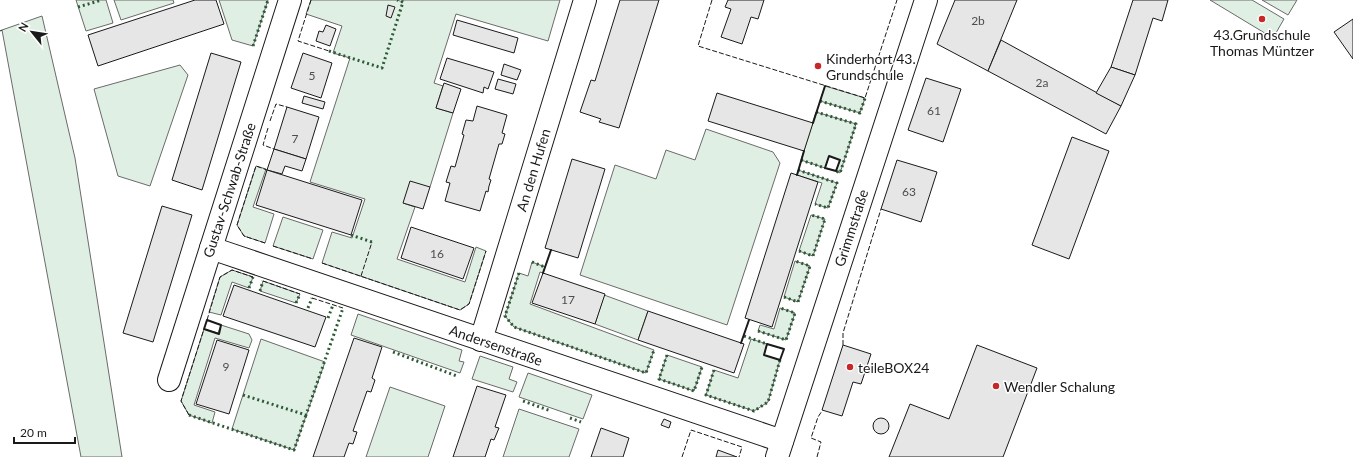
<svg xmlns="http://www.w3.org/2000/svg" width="1353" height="457" viewBox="0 0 1353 457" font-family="Lato,sans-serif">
<rect width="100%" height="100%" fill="#fff"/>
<g fill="#e0efe3" stroke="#6a6a6a">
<path d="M76 0H106L113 23 86 31Z"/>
<path d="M114 0H173L174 3 121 20Z"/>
<path d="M219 0H268L253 46 232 40Z"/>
<path d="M311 0H397L403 2V0H560L548 41 456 14 434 83 443 86 436 108 453 113 430 187 403 203 415 207 397 259 465 282 476 247 486 251 469 304 460 310 322 263 332 232 352 238 365 199 310 182 350 58 333 53 342 26 306 14Z"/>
<path d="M1210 0H1252L1284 19 1273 38Z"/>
<path d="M1262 0H1297L1288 15Z"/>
<path d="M42 16 75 158 122 457H81L2 30Z"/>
<path d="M180 65 188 75 150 186 118 176 94 89Z"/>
<path d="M825 86 865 98 860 113 820 101Z"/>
<path d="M816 112 856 124 840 173 836 171 840 160 829 156 825 168 801 160Z"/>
<path d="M706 129 773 152 780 163 727 325 580 275 615 165 656 179 666 150 695 160Z"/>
<path d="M256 166 266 169 253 207 274 214 265 243 244 236 237 225Z"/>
<path d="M798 170 837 183 828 208 815 204 822 183 797 175Z"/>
<path d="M811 215 825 219 813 256 799 251Z"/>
<path d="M283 217 323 230 313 259 273 246Z"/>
<path d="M795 261 810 266 798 302 784 297Z"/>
<path d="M532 262 545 267 543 273 540 272 530 304 654 350 646 373 514 327 505 316 519 273 528 276Z"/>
<path d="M232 270 253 277 249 288 232 282 221 315 209 312 220 277Z"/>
<path d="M263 281 300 294 296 303 260 291Z"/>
<path d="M604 295 648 311 638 340 595 324Z"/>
<path d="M780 308 795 313 786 340 758 331 760 325 774 329Z"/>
<path d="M358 314 462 350 459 361 464 362 460 373 351 335Z"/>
<path d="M221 325 249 334 252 340 249 348 215 338 194 405 215 412 212 423 189 415 181 401 204 329 218 333Z"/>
<path d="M261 339 325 362 294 450 232 429Z"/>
<path d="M751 339 767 344 764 355 780 360 768 402 754 411 706 395 714 370 738 378Z"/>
<path d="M667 355 702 367 694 391 659 379Z"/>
<path d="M480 356 513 367 509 379 517 382 513 392 472 379Z"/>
<path d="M528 373 592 395 583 419 519 397Z"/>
<path d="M390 387 445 406 428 457H366Z"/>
<path d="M519 409 579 429 569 457H503Z"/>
</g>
<g fill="#e6e6e6" stroke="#1a1a1a">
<path d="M195 0H216L224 24 98 66 88 35Z"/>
<path d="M620 0H659L619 128 599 122 601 119 580 112 591 80 595 81Z"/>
<path d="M728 0H764L758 19 751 17 742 44 721 37 731 9 725 7Z"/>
<path d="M955 0H1017L988 71 937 44Z"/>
<path d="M1133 0H1168L1162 21 1153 18 1135 75 1111 67Z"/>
<path d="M388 5 395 7 391 18 386 16Z"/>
<path d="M1353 19V59L1334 32Z"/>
<path d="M457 20 518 38 514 53 453 35Z"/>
<path d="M326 25 336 29 330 46 316 41 319 31 323 32Z"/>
<path d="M1001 40 1121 106 1106 134 988 71Z"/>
<path d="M211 53 241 62 202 190 172 180Z"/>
<path d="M303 53 332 63 321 98 291 88Z"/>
<path d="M447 58 494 72 488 89 484 87 483 93 440 79Z"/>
<path d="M504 64 521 70 517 80 501 75Z"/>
<path d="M1111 67 1135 75 1121 106 1096 93Z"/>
<path d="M926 78 961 89 943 142 908 130Z"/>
<path d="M498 79 516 84 513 94 495 89Z"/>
<path d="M444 83 461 89 453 113 436 108Z"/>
<path d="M717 93 813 123 804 151 708 121Z"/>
<path d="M304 96 325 102 323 109 302 103Z"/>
<path d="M477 106 507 115 502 133 505 134 502 144H499L489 179 491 180 489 186 488 192 486 191 480 211 445 201 450 183 446 182 451 166 455 167 464 135 462 134 466 120 473 121Z"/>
<path d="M287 107 319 117 306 159 274 149Z"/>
<path d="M1072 137 1109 151 1069 259 1032 245Z"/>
<path d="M274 149 306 159 302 171 285 166 282 174 267 170Z"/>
<path d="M572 159 605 169 578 258 545 248Z"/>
<path d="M897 160 937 172 921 222 881 209Z"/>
<path d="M267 170 362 200 351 235 256 205Z"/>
<path d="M791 173 818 182 772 327 745 318Z"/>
<path d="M410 181 430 187 423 209 403 203Z"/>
<path d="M162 206 192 215 153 342 123 333Z"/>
<path d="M411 227 474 248 463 279 401 258Z"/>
<path d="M543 273 605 294 595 324 532 303Z"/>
<path d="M234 285 326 317 315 347 223 316Z"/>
<path d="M648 311 744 344 734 373 638 340Z"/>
<path d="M354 338 382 347 372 378 375 380 371 392 367 391 353 431 357 432 353 444 349 443 344 457H313Z"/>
<path d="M217 340 249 350 229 414 196 404Z"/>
<path d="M843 345 871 354 861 384 853 382 842 416 822 410Z"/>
<path d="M977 345 1037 368 1003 457H889L910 404 949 419Z"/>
<path d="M477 386 506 395 495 427 499 428 494 440 491 439 485 457H453Z"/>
<circle cx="881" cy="426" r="8"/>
<path d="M664 419 671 422 669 428 661 425Z"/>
<path d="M601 428 629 438 623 457H591Z"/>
<path d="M718 450 737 457H716Z"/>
</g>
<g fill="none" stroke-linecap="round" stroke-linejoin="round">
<g stroke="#1a1a1a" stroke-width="24">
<g id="minor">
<path d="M211 248 782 441"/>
<path d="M481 340 585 0"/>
<path d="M169 380 290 0"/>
<path d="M777 457 926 0"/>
</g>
</g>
<use href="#minor" stroke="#fff" stroke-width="22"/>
<g stroke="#2b5a34" stroke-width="3" stroke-dasharray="2 3" stroke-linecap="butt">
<path d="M78 7 102 0"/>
<path d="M253 46 268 0"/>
<path d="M329 51 382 68 403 2 397 0"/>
<path d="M820 101 860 113 865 98"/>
<path d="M816 112 856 124 840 173 836 171"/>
<path d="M801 160 825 168"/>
<path d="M798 170 837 183 828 208 815 204"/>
<path d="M351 235 372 242"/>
<path d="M799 251 813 256 825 219 811 215"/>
<path d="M532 262 545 267"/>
<path d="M519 273 505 316 514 327 646 373 654 350"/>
<path d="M249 288 253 277"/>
<path d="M260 291 263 281"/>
<path d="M784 297 798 302 810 266 795 261"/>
<path d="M296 303 300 294"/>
<path d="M308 308 312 298"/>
<path d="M328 318 333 305"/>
<path d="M758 331 786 340 795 313 780 308"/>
<path d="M744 336 767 344"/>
<path d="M393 352 457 376"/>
<path d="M667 355 659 379 694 391 702 367"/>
<path d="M714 370 706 395 754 411 768 402 780 360"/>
<path d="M243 395 306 415 343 308"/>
<path d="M523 401 551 411"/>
<path d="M189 415 294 450 306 415"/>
<path d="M570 418 581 422"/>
</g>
<g stroke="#1a1a1a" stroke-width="1" stroke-dasharray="5 2" stroke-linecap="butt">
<path d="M311 0 298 41 329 51"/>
<path d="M712 0 698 46 865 98 897 0"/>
<path d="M0 31 2 30"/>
<path d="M270 121 276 104 287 107"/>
<path d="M268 128 263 145 274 149"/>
<path d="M265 243 244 236 237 225 256 166 267 170"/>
<path d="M273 246 313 259"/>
<path d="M322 263 460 310 469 304 486 251"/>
<path d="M361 276 372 242"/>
<path d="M263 281 300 294"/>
<path d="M312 298 343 308"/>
<path d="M207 320 220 277 232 270 253 277"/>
<path d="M843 345V333L881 209"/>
<path d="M189 415 181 401 204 329"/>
<path d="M682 457 691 430 742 447 739 457"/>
<path d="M817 457 821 442 811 438 818 417 822 411"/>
</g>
<g stroke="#1a1a1a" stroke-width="2">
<path d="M813 123 825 86"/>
<path d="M829 156 840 160 836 171 825 168Z"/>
<path d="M797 175 804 151"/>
<path d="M543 273 551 250"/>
<path d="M207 320 221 325 219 334 204 329Z"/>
<path d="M741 343 749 320"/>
<path d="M767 344 784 349 780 360 764 355Z"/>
</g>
</g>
<g fill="#c62828" stroke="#fff" stroke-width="1.5">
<circle cx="1262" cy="19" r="4"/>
<circle cx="818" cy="66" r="4"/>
<circle cx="850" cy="367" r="4"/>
<circle cx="996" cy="386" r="4"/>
</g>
<g text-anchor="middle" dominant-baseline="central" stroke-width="3" stroke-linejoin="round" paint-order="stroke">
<g font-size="12" fill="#4d4d4d">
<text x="978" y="20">2b</text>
<text x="312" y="75">5</text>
<text x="1042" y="82">2a</text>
<text x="934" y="110">61</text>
<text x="295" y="138">7</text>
<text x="909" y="191">63</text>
<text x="437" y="253">16</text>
<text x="568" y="299">17</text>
<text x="226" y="366">9</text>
</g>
<g font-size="14" fill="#1a1a1a" stroke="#fff" text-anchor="start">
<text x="1262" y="34" text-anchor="middle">43.Grundschule<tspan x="1262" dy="16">Thomas Müntzer</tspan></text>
<text x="826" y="58">Kinderhort 43.<tspan x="826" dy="16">Grundschule</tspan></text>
<text x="858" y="367">teileBOX24</text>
<text x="1004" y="386">Wendler Schalung</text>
</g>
<g font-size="14" fill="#1a1a1a" stroke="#fff">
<text transform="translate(533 170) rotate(-73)">An den Hufen</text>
<text transform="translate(229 190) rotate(-72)">Gustav-Schwab-Straße</text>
<text transform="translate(851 228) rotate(-72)">Grimmstraße</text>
<text transform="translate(496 345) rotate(19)">Andersenstraße</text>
</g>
</g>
<g transform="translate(32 32) rotate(300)" stroke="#ffffff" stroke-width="3" paint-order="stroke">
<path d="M0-3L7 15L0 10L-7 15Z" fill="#1a1a1a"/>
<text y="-6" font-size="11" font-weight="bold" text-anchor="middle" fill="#1a1a1a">N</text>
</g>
<path d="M14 437v6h61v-6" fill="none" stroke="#1a1a1a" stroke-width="2"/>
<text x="20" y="437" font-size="12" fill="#1a1a1a" stroke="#ffffff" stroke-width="3" paint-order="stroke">20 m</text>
</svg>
